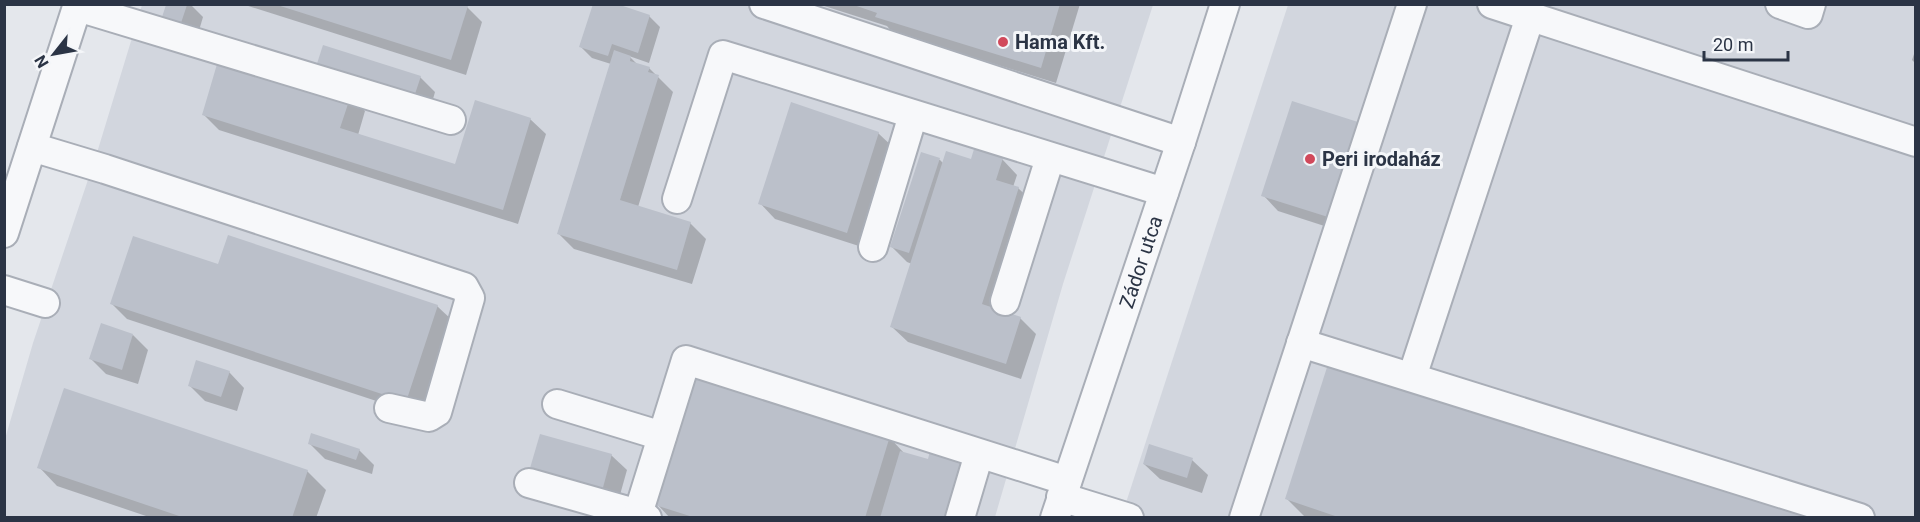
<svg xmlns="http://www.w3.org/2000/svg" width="1920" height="522" viewBox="0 0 1920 522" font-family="Roboto,sans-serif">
<rect width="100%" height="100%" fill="#e4e7ec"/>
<g fill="#d2d6de">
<path d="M142 5H1153L1063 284 995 517 5 518V439L33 343 96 156Z"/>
<path d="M1288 5H1915V517L1121 518Z"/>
</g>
<g fill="#0003">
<path d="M167 4H190L203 17 195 44 161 23Z"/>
<path d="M242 4H459L467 7 482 22 466 75Z"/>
<path d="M818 4H1080L1056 83 892 32 887 26Z"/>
<path d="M649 16 660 27 649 63 629 56 638 65 649 68 673 92 638 207 690 223 706 239 692 284 574 249 559 234 611 64 592 58 581 47Z"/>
<path d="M1916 48V64L1912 60Z"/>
<path d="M420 77 435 92 428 117 346 92 365 111 358 135 456 166 530 119 546 134 518 224 219 130 203 114Z"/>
<path d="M1293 103 1358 124 1373 139 1343 232 1278 211 1263 195Z"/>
<path d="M878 133 894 148 862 247 775 219 760 203Z"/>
<path d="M922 154 940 160 943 163 1002 159 1017 175 1013 187 1018 188 1034 203 999 311 1020 318 1036 334 1021 379 908 342 892 327 912 264 907 262 892 247Z"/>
<path d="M219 266 437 306 453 321 422 416 127 319 112 304Z"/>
<path d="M133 335 148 350 138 384 106 374 91 359Z"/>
<path d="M229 372 244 388 237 411 205 401 190 386Z"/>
<path d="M889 437 904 453 929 461 960 462 975 477 963 518H670L657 504Z"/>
<path d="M310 444 359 450 374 465 372 474 325 459Z"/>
<path d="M611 455 627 470 616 509 530 474Z"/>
<path d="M1192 460 1208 475 1202 493 1160 479 1144 464Z"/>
<path d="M39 467 307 471 326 490 316 518H152L57 486Z"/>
<path d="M1287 499 1804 518H1306Z"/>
</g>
<g fill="#bbc0ca">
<path d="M274 4H464L468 6 451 60Z"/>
<path d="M593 4H617L650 15 638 53 612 44 608 56 579 47Z"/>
<path d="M851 4H1060L1041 68 875 17 877 13Z"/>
<path d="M166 5H187L179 29 160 23Z"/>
<path d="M323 45 421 76 412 103 314 73Z"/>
<path d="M614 50 631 56 630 61 650 67 648 72 659 75 620 200 691 222 677 270 557 234Z"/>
<path d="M220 54 351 95 340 128 455 164 475 100 531 118 503 210 202 115Z"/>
<path d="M1292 101 1358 122 1328 217 1261 196Z"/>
<path d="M791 102 879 132 847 233 758 204Z"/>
<path d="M974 149 1003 158 996 180 1019 187 982 304 1021 317 1006 364 890 327 946 151 971 159Z"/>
<path d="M921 152 940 158 909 253 890 247Z"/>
<path d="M228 235 438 305 406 402 110 304 133 236 218 264Z"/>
<path d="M101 323 133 334 122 370 89 359Z"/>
<path d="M196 360 230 371 221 397 188 386Z"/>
<path d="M1329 361 1807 517V518H1341L1285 499Z"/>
<path d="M695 375 890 436 865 518H696L655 505Z"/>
<path d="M64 388 308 470 292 518H185L37 468Z"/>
<path d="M311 433 360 449 356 460 308 444Z"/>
<path d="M540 434 612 454 601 495 528 475Z"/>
<path d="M1149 444 1193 458 1187 478 1143 464Z"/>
<path d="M900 451 928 459 930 451 961 461 944 518H880Z"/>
</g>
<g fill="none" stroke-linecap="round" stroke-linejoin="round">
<g stroke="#a9aeb7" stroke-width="32">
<g id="minor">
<path d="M764 4 1181 142"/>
<path d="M1492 4 1916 142"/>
<path d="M1780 4 1808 14 1811 4"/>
<path d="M78 7 451 120"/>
<path d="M32 147 105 169 464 287 470 298 437 412 429 417 389 408"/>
<path d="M677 199 723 55 1164 192"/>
<path d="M4 233 78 4"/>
<path d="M873 247 913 115"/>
<path d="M4 290 45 303"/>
<path d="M1005 301 1050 158"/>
<path d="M1301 343 1860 518"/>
<path d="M1412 377 1530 17"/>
<path d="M557 404 662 436"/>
<path d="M529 483 638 514"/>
<path d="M1061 497 1129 518"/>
<path d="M647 518 638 514 686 360 1067 481"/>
<path d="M960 518 979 454"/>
<path id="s1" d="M1055 518 1181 142 1225 4"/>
<path d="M1244 518 1412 4"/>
</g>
</g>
<use href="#minor" stroke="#f7f8fa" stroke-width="28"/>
</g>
<g fill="#d1495b" stroke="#f4f6f9" stroke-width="2">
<circle cx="1003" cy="42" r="6"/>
<circle cx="1310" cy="159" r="6"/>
</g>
<g text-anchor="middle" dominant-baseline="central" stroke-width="6" stroke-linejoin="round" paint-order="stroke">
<g font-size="20" font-weight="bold" fill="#2b3445" stroke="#f4f6f9" text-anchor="start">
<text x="1015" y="42">Hama Kft.</text>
<text x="1322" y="159">Peri irodaház</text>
</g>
<g font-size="20" fill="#2b3445" stroke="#f4f6f9">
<text stroke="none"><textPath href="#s1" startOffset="270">Zádor utca</textPath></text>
</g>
</g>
<rect width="1920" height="522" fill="none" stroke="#2b3445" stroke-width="12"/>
<g transform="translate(54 54) rotate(239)" stroke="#f4f6f9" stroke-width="4.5" paint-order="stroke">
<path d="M0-4.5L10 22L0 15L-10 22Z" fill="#2b3445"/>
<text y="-9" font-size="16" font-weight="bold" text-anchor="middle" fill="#2b3445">N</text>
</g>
<path d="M1704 51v9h84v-9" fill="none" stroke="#2b3445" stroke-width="3"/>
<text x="1713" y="51" font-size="18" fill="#2b3445" stroke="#f4f6f9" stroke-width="4.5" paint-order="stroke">20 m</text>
</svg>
